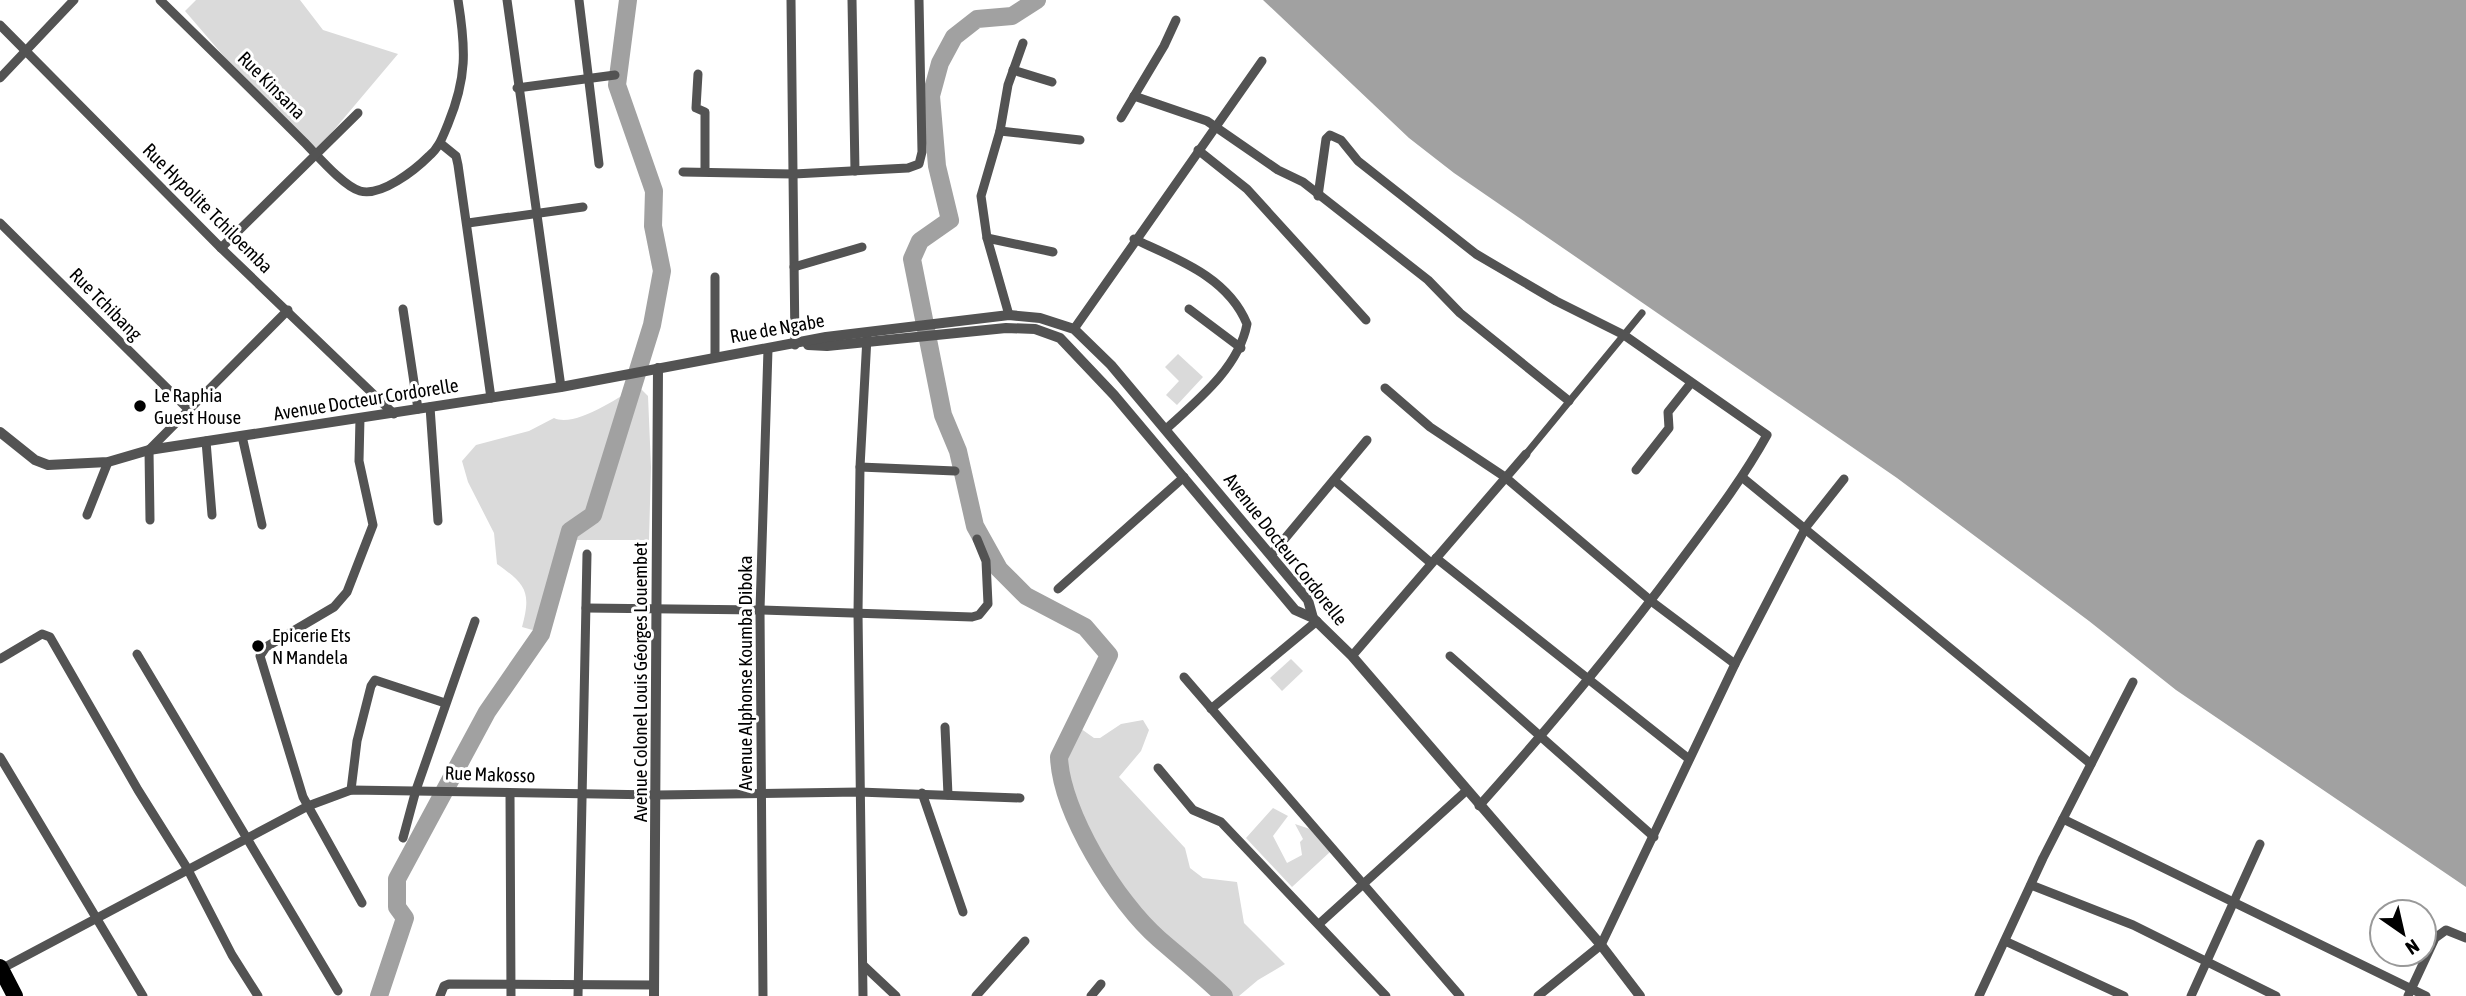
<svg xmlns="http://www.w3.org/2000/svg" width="2466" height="996" viewBox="0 0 2466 996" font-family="'Asap Condensed',sans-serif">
<rect width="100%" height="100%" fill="#fff"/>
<g fill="#dadada">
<path d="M196 0H300L323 30 398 54 317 150 246 82 185 11Z"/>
<path d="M1178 354 1203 377 1177 405 1166 395 1179 381 1165 367Z"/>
<path d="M638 386 648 396 651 467 649 540H564L552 591 536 631 522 627C532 591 525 584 497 564L494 533 468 482 462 461 476 445 529 431 554 418C575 428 619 397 638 386Z"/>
<path d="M1291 659 1303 671 1282 691 1270 678Z"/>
<path d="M1143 720 1149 730 1141 751 1119 777 1185 848 1190 868 1203 878 1237 882 1244 923 1285 964 1258 980 1239 996H1231C1202 969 1171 944 1144 916 1123 893 1061 796 1063 766 1064 753 1072 737 1080 728L1094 738H1100L1121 724Z"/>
<path d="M1273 808 1288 816 1273 836 1287 863 1302 855 1300 842 1303 839 1295 824 1310 829 1330 852 1292 887 1246 838Z"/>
</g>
<path fill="#a1a1a1" d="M1263 0H2466V887L2176 690 2089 621 1897 478 1454 173 1409 138Z"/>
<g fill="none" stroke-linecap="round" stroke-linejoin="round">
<g stroke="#a1a1a1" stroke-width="18">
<path d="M1037 0 1012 16 977 19 954 37 940 63 931 96 937 166 950 220 920 241 912 259 943 415 958 451 975 526 999 569 1026 596 1085 627 1109 655 1059 757C1061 812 1117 903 1159 939 1181 958 1203 976 1224 996"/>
<path d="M379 996 405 918 397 907V879L487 712 541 634 570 531 593 515 652 325 662 271 653 226 654 191 617 85 628 0"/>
</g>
<path stroke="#535353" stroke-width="7" d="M1526 454 1642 313"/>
<g stroke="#535353" stroke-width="9">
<path d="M160 0C208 47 256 94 304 142 317 155 343 186 360 191 381 197 415 170 429 156 439 148 443 136 448 124 467 78 466 49 458 0"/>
<path d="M507 0 561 387"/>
<path d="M579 0 599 164"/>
<path d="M791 0 795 345"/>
<path d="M852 0 855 171"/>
<path d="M0 25 221 248 394 414"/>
<path d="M1013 70 1052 82"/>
<path d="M698 74 696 108 705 112V171"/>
<path d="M0 78 74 0"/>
<path d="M517 88 615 75"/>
<path d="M1134 96 1207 121 1278 170 1303 182 1428 280 1460 313 1569 401"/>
<path d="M1121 118 1164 46 1176 20"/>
<path d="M1000 131 1080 140"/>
<path d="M440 143 456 156 458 165 491 398"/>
<path d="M1198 150 1247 189 1366 320"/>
<path d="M683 172 794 174 908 168 919 164 922 152 919 0"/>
<path d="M1318 196 1326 139 1330 135 1341 140 1358 161 1476 254 1556 301 1624 335 1767 435C1741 482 1708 524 1676 567 1614 650 1548 729 1479 806"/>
<path d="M0 223 188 409"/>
<path d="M468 223 583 207"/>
<path d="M987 238 1053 252"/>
<path d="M1134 239C1177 259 1228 277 1247 324 1239 367 1198 400 1166 429"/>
<path d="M221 248 358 113"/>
<path d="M794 267 862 247"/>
<path d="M715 277V357"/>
<path d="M403 309 418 409"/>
<path d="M1189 309 1241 348"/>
<path d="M1009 315 987 238 981 196 1000 131 1008 85 1023 43"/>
<path d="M1074 329 1262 61"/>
<path d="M1385 388 1430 427 1505 477 1651 601 1735 664"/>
<path d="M430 407 438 521"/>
<path d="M360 418 359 461 373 525 347 592 334 607 266 647 260 656 303 797 362 903"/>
<path d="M242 436 262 525"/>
<path d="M206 441 212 515"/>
<path d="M860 467 955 471"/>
<path d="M1636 470 1669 428 1668 412 1691 383"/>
<path d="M1743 478 2091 764"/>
<path d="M1334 480 1431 563"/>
<path d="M87 515 108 462"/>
<path d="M150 520 149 450 288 310"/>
<path d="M1272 554 1367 440"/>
<path d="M1436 558 1689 759"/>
<path d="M1058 589 1184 477"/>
<path d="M586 608 760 610 972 617 979 615 988 604 986 561 977 539"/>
<path d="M137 654 338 991"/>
<path d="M1352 656 1526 454"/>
<path d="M1450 656 1654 837"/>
<path d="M0 659 42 634 50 637 138 790 187 868 232 955 258 996"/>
<path d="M1184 677 1460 996"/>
<path d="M1211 709 1317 621"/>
<path d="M945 727 948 795"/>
<path d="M0 757 143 996"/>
<path d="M1158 768 1193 810 1221 822 1386 996"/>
<path d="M351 790 357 741 371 686 375 680 445 703"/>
<path d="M510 793 511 996"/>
<path d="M922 793 963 912"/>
<path d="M2063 819 2426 996"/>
<path d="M403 838 416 790 475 621"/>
<path d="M2031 885 2133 925 2276 996"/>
<path d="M1319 924 1466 791"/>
<path d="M2005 941 2124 996"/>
<path d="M864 966 896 996"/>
<path d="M1 969 308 806 351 790 657 795 859 792 1020 798"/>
<path d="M440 996 444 986 449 984 654 985"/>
<path d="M578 996 587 554"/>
<path d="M763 996 760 610 768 349"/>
<path d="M863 996 858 613 860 467 867 337"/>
<path d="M976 996 1025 941"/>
<path d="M1091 996 1101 984"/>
<path d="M1538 996 1601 945 1735 664 1806 527 1844 479"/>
<path d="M1979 996 2043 858 2133 682"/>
<path d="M2191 996 2260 844"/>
<path d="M2408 996 2435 938 2446 930 2466 938"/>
</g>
<g stroke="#535353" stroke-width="10">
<path d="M808 345 827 346 1006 328 1035 329 1060 338 1114 395 1295 610 1313 618"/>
<path d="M0 432 35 460 48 465 108 462 149 450 561 387 826 337 1009 315 1040 318 1074 329 1111 365 1308 600 1313 618 1352 656 1601 945 1640 996"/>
<path d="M654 996 658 368"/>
</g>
<path stroke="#000" stroke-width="16" d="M0 967 15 996"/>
</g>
<g fill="#000" stroke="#fff" stroke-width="2.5">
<circle cx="140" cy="406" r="7"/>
<circle cx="258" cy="646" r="7"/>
</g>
<g text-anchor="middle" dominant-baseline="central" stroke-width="6" stroke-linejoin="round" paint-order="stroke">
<g font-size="19" fill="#000" stroke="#fff">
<text transform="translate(272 85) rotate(45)">Rue Kinsana</text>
<text transform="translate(208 208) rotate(45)">Rue Hypolite Tchiloemba</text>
<text transform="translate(106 304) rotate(45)">Rue Tchibang</text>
<text transform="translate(777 328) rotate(-10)">Rue de Ngabe</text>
<text transform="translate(366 399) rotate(-9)">Avenue Docteur Cordorelle</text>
<text transform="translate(1286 549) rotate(52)">Avenue Docteur Cordorelle</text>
<text transform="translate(745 673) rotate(-90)">Avenue Alphonse Koumba Diboka</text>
<text transform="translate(640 682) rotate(-90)">Avenue Colonel Louis Géorges Louembet</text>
<text transform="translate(490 774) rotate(2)">Rue Makosso</text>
</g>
<g font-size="19" fill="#000" stroke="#fff" text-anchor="start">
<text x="154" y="395">Le Raphia<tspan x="154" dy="22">Guest House</tspan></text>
<text x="272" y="635">Epicerie Ets<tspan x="272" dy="22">N Mandela</tspan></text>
</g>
</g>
<g transform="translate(2403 933) rotate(146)"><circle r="33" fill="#ffffff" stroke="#999999" stroke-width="2"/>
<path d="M0-5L12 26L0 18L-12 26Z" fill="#000000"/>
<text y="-10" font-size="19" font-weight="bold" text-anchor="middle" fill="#000000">N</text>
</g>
</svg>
